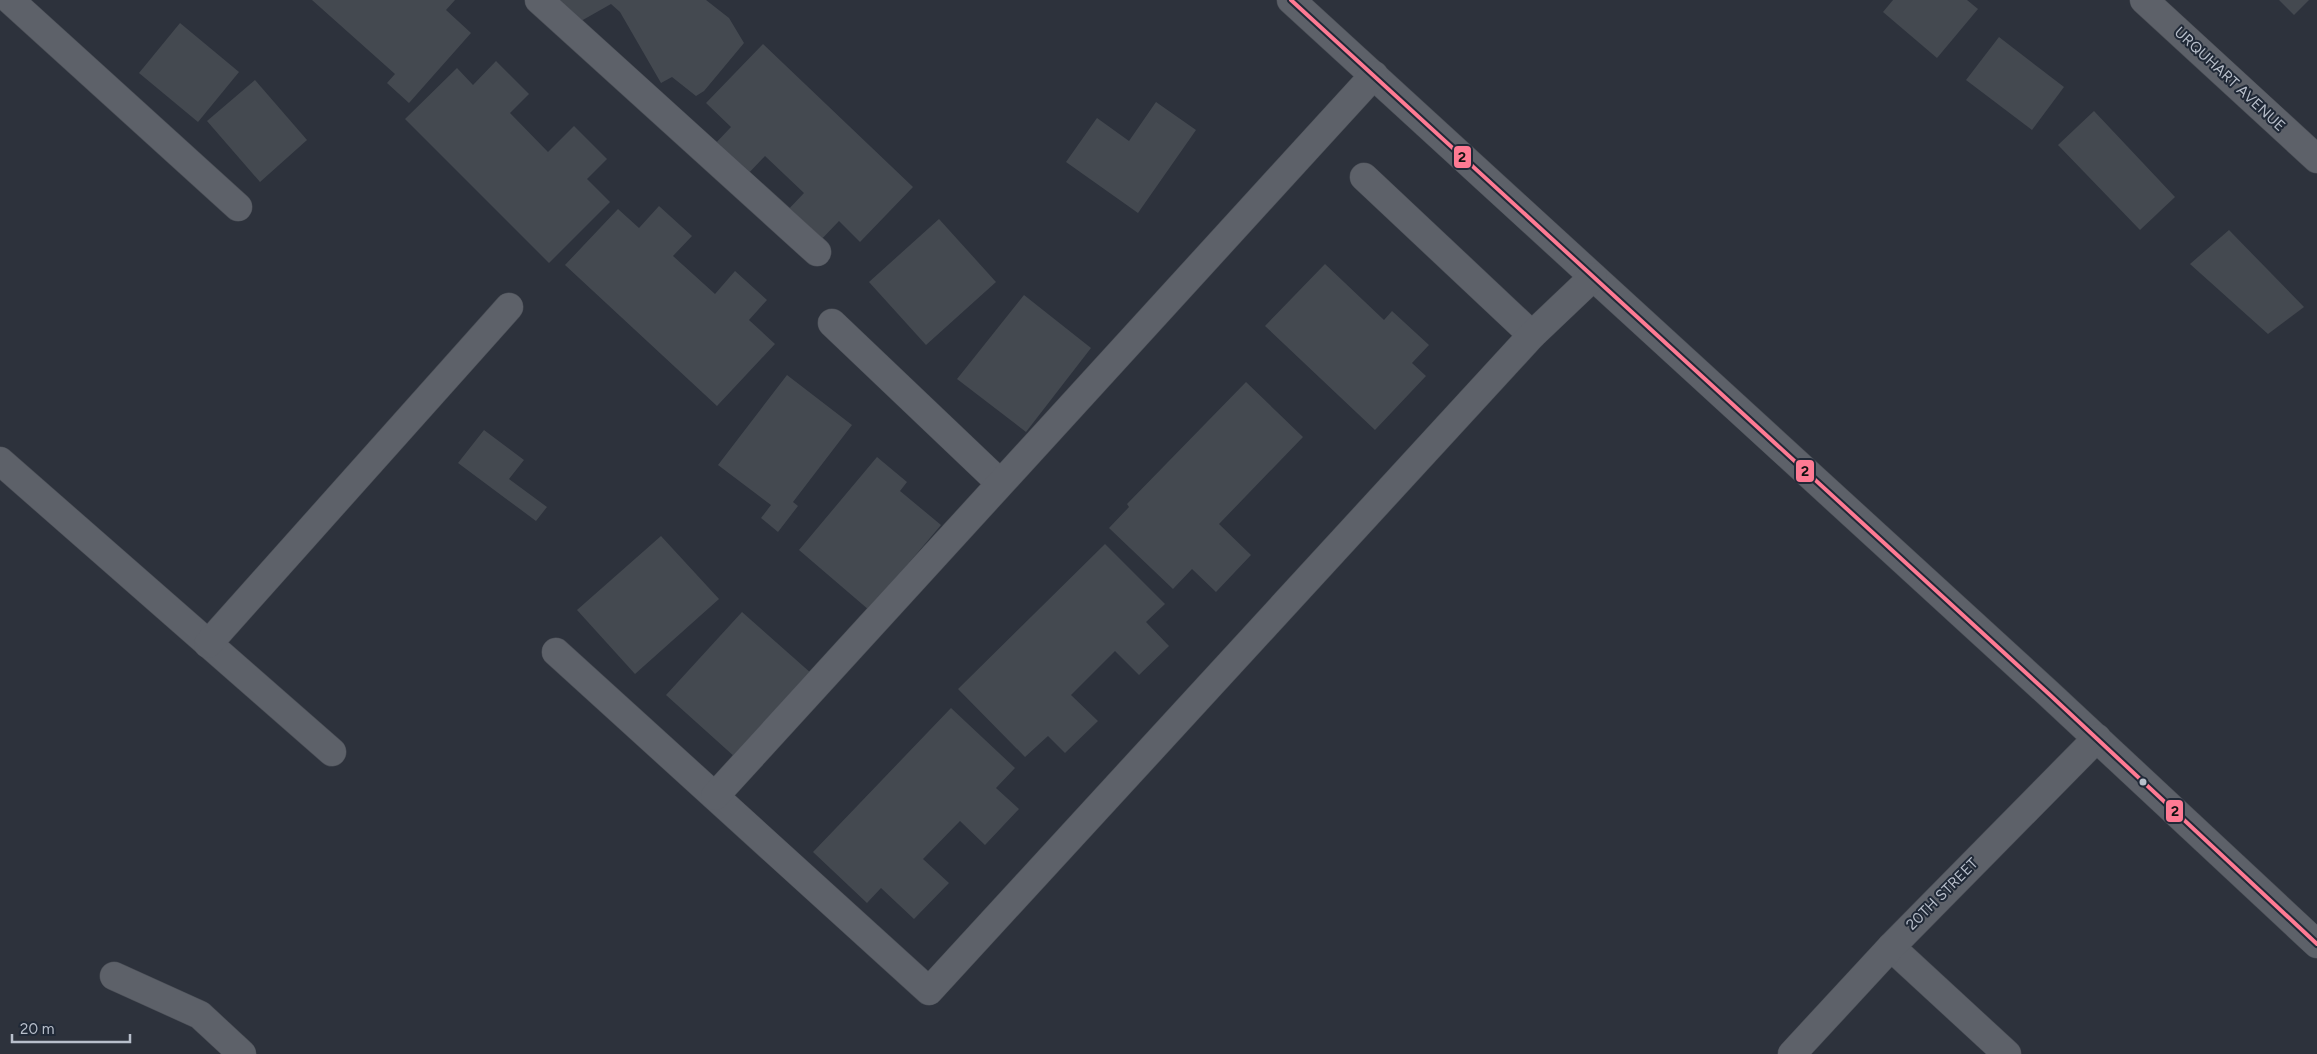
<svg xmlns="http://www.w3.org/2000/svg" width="2317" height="1054" viewBox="0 0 2317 1054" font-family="Figtree,sans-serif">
<rect width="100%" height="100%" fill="#2d323c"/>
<g fill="#444950">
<path d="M312 0H455L446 10 471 33 409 103 387 83 395 74Z"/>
<path d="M551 0H706L729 18 744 43 704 91 696 96 672 77 661 83 620 12 611 4 574 25Z"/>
<path d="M1893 0H1967L1978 9 1937 58 1883 12Z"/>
<path d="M2279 0H2309L2294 15Z"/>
<path d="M180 23 239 72 198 122 139 73Z"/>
<path d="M1999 37 2064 87 2032 130 1966 80Z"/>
<path d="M763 44 913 187 860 242 839 221 817 244 785 213 804 193 765 156 745 177 713 146 731 127 706 103Z"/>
<path d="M496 61 529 94 510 113 548 152 574 126 607 159 587 179 610 202 549 263 405 119 457 68 473 85Z"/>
<path d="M255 80 307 140 260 182 207 121Z"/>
<path d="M1156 102 1196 130 1138 213 1066 162 1097 118 1129 141Z"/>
<path d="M2094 111 2175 197 2140 230 2058 145Z"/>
<path d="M659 206 692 236 673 256 715 294 735 271 767 300 749 320 775 344 717 406 565 265 618 209 639 228Z"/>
<path d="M939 219 996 282 926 345 869 282Z"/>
<path d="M2229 230 2304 307 2268 334 2190 264Z"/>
<path d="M1325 264 1384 320 1392 311 1429 345 1412 363 1426 376 1375 430 1265 326Z"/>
<path d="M1024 295 1091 348 1026 432 957 379Z"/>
<path d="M787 375 852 425 793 502 798 506 778 532 761 518 771 505 718 465Z"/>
<path d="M1246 382 1303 437 1219 524 1251 555 1216 592 1192 569 1173 589 1109 528 1129 507 1127 504Z"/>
<path d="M484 430 524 460 509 479 547 507 536 521 458 463Z"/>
<path d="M877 457 907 482 900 491 941 525 869 610 799 550Z"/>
<path d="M661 536 719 599 635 674 577 610Z"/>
<path d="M1105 544 1165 604 1146 622 1169 646 1139 675 1115 651 1071 695 1098 721 1065 753 1048 736 1025 757 958 689Z"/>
<path d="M742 612 812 674 736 758 666 695Z"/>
<path d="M951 708 1015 768 996 788 1019 809 985 845 960 821 923 859 949 883 914 919 881 888 867 903 813 852Z"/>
</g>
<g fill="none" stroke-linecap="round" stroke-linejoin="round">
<g stroke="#494d55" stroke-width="29">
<g id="minor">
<path d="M10 0 238 207"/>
<path d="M539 0 817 252"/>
<path d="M1291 0 2049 694 2317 944"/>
<path d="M2144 0 2317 159"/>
<path d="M1364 177 1532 335"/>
<path d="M832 323 1000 483"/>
<path d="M0 461 332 752"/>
<path d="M208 644 509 307"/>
<path d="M556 652 929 991 1532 335 1593 277"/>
<path d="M715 796 1374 75"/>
<path d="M1891 947 2007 1054"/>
<path d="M114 976 200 1015 242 1054"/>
<path d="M1792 1054 1891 947 2097 738"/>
</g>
</g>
<use href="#minor" stroke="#5d6169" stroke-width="28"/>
<g stroke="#202937" stroke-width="8">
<path id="bus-1" d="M1291 0 2049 694 2317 944"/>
</g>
<use href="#bus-1" stroke="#fe7a93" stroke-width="4"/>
</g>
<circle fill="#b8bfcb" stroke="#202937" stroke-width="2" cx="2143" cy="782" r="4.5"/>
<g text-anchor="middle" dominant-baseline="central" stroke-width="4" stroke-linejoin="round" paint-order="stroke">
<g font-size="15" fill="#b8bfcb" stroke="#202937">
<text transform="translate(2230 79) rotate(43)">URQUHART AVENUE</text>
<text transform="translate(1942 894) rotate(-45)">20TH STREET</text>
</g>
</g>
<g stroke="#202937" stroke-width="2">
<rect x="1453" y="145" width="19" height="24" rx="5" fill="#fe7a93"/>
<rect x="1795" y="459" width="20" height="24" rx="5" fill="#fe7a93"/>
<rect x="2165" y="799" width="19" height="24" rx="5" fill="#fe7a93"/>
</g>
<g font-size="14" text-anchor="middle" font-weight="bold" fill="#111">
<text x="1462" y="162">2</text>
<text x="1805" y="476">2</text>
<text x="2175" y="816">2</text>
</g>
<path d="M12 1034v8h118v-8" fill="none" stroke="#b8bfcb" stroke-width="2.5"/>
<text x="20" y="1034" font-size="15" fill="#b8bfcb" stroke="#202937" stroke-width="4" paint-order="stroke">20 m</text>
</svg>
